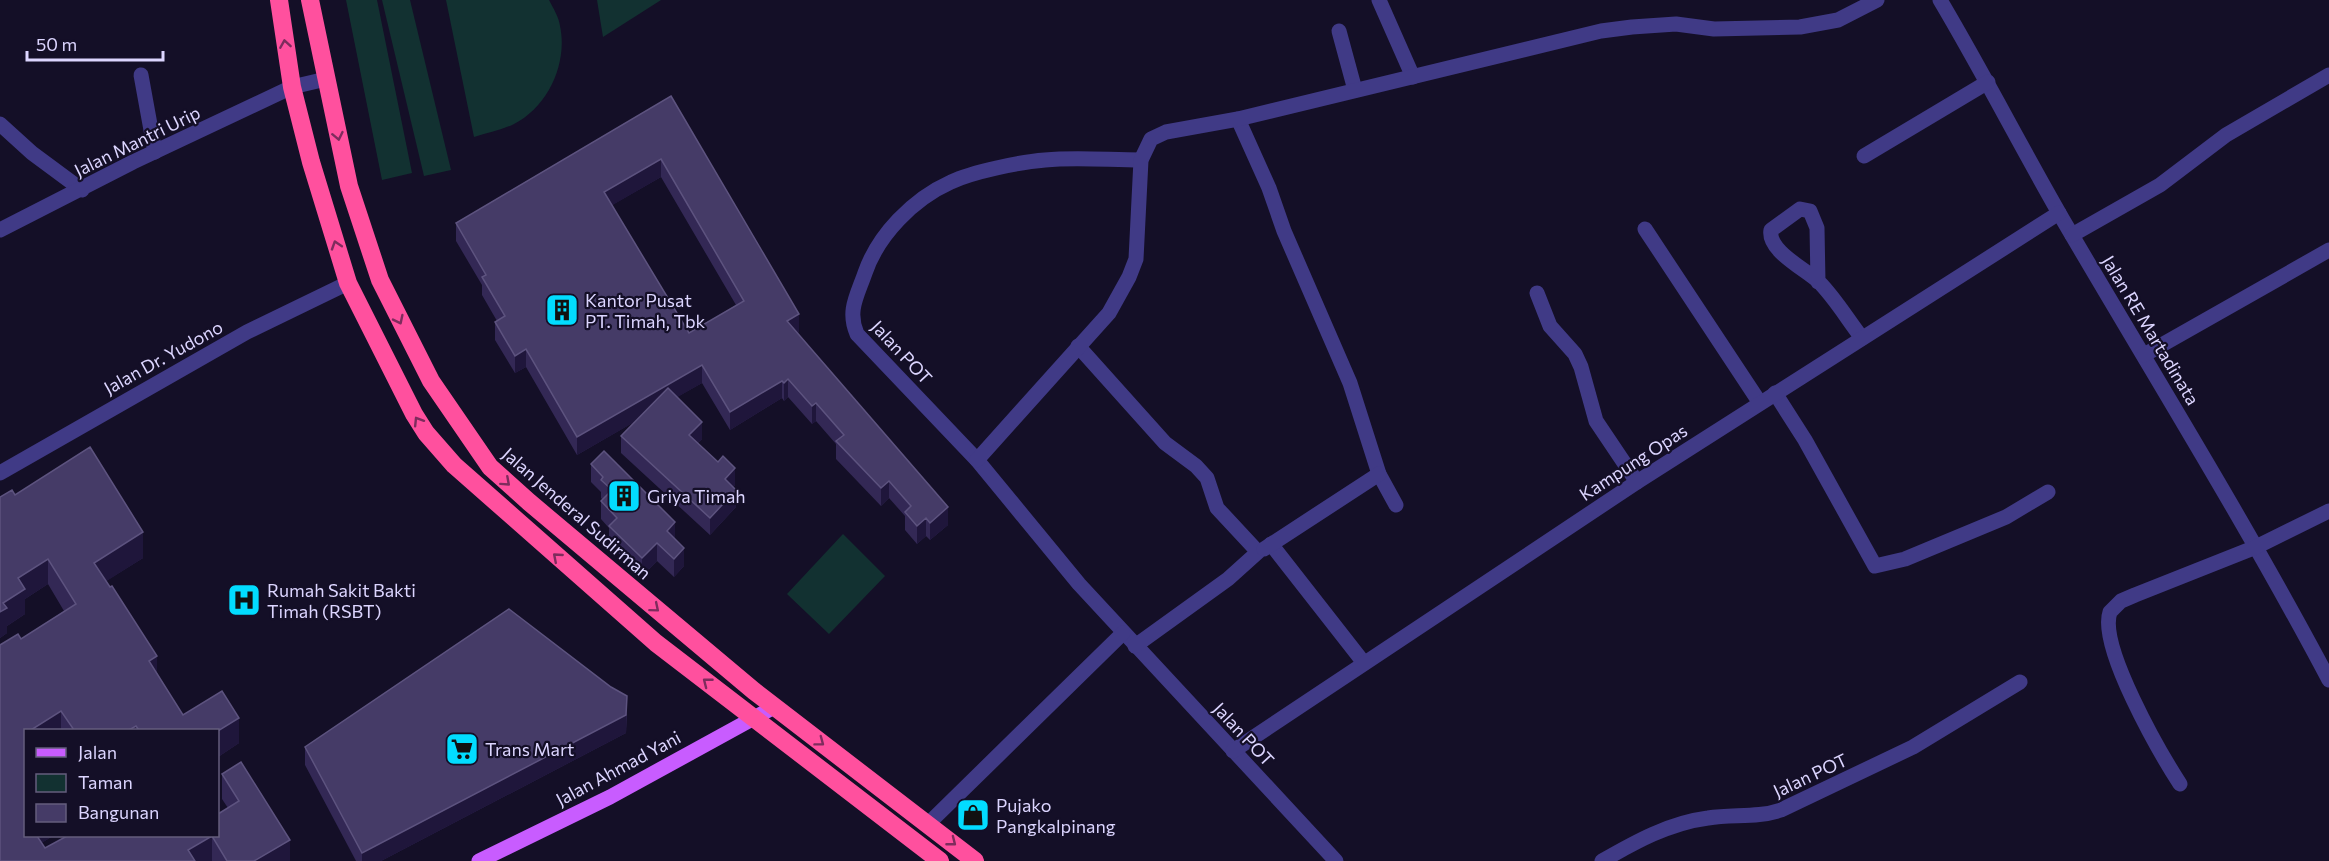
<svg xmlns="http://www.w3.org/2000/svg" width="2329" height="861" viewBox="0 0 2329 861" font-family="Commissioner,sans-serif">
<rect width="100%" height="100%" fill="#140f27"/>
<g fill="#123131">
<path d="M346 0H377L412 173 382 180Z"/>
<path d="M382 0H410L451 170 424 176Z"/>
<path d="M446 0H549C553 8 559 17 560 26 568 63 548 107 514 124 502 130 487 133 474 137Z"/>
<path d="M597 0H661L603 37Z"/>
<path d="M843 534 885 576 829 634 787 594Z"/>
</g>
<g fill="none" stroke-linecap="round" stroke-linejoin="round">
<g stroke="#403a86" stroke-width="15">
<path d="M1379 0 1413 77"/>
<path d="M1940 0C1984 74 2023 151 2066 225 2155 377 2247 525 2329 680"/>
<path d="M1339 31 1355 90"/>
<path d="M141 75 155 152"/>
<path d="M1238 119 1269 188 1284 231 1350 383 1379 474 1396 505"/>
<path d="M0 124 32 153 82 190"/>
<path d="M1864 156 1988 82"/>
<path d="M1141 160C1109 160 1076 157 1045 160 1020 162 972 172 951 182 913 199 878 235 865 273 857 296 847 311 857 334L977 460 1079 584 1336 861"/>
<path d="M1645 229 1760 403"/>
<path d="M0 230 133 162 292 87 326 79"/>
<path d="M2072 235 2160 185 2226 135 2329 75"/>
<path d="M1818 282 1817 228 1810 211 1800 209 1771 230C1767 251 1807 270 1819 282 1835 298 1848 320 1862 338"/>
<path d="M1537 293 1550 326 1575 354 1581 367 1596 421 1637 482"/>
<path d="M1078 346 1165 443 1196 466 1207 478 1217 508 1258 552 1228 579 1135 646"/>
<path d="M2144 355 2329 250"/>
<path d="M1775 393 1805 440 1875 566 1905 559 2006 517 2048 492"/>
<path d="M977 460 1109 313 1129 277 1136 259 1141 160 1151 139 1166 132 1238 119 1601 31 1632 27 1676 24 1714 29 1800 27 1838 20 1877 0"/>
<path d="M0 473 247 332 348 283"/>
<path d="M1271 544 1364 663"/>
<path d="M1264 549 1379 474"/>
<path d="M1233 751 1637 482 2059 213"/>
<path d="M2180 784C2160 753 2098 646 2110 612L2121 601 2135 595 2256 547 2329 511"/>
<path d="M928 824 1123 633"/>
<path d="M1602 861C1635 842 1669 823 1708 818 1733 814 1757 818 1781 810L1913 747 2020 682"/>
</g>
<path stroke="#c85cff" stroke-width="15" d="M479 861 610 797 774 707"/>
<g stroke="#ff509e" stroke-width="18">
<path d="M279 0 292 87 311 162 348 283 414 414 426 433 454 465 656 643 940 861"/>
<path d="M310 0 349 186 380 280 431 381 490 467 529 502 754 691 975 861"/>
</g>
</g>
<g fill="#332855" fill-rule="evenodd">
<path d="M671 96 799 332 797 333 948 525 930 540 926 536 917 544 905 530V516L889 498 881 506 836 459V444L816 421 812 424 788 397 784 401 782 398 730 430 702 383 677 397 702 439 698 443 735 485 733 487 736 507 710 535 621 453V436L634 422 577 455 526 367 515 373 495 340V322L497 321 482 295V285L456 241V223ZM661 177 736 305 689 333 612 205Z"/>
<path d="M90 447 143 532V558L106 581 110 587 112 586 157 656V673L183 715 222 691 239 718V743L218 757V730H26V836H53L41 843 45 848 67 836H218V814L228 808 222 799V774L241 762 290 840V861H0V645L18 634 21 639 64 611 48 584 25 599V614L7 626V633L0 638V497L12 490 15 495Z"/>
<path d="M591 464 675 540 684 566 674 577 657 561 642 576 609 544V528L601 519V501L603 500 601 498V492L591 482Z"/>
<path d="M627 714 626 733 381 861H356L305 765V747Z"/>
</g>
<g fill="#1f163b">
<path d="M661 159V177L604 210V192Z"/>
<path d="M799 314V332L787 339V321Z"/>
<path d="M526 349V367L515 373V356Z"/>
<path d="M702 365V383L577 455V437Z"/>
<path d="M788 379V397L784 401V383Z"/>
<path d="M782 381V398L730 430V412Z"/>
<path d="M816 403V421L812 424V406Z"/>
<path d="M702 422V439L689 452V435Z"/>
<path d="M735 468V485L725 496V479Z"/>
<path d="M889 481V498L881 506V488Z"/>
<path d="M736 490V507L710 535V518Z"/>
<path d="M948 507V525L930 540V523Z"/>
<path d="M926 518V536L917 544V526Z"/>
<path d="M675 522V540L667 531Z"/>
<path d="M143 532V558L94 589V563Z"/>
<path d="M657 543V561L642 576V558Z"/>
<path d="M684 548V566L674 577V559Z"/>
<path d="M48 559V584L25 599V614L7 626V633L0 638V612L3 603 18 578Z"/>
<path d="M157 656V682L149 661Z"/>
<path d="M627 696 626 733 381 861H362V853Z"/>
<path d="M61 711V730H31Z"/>
<path d="M239 718V743L218 757V731Z"/>
<path d="M136 726V730H129Z"/>
<path d="M30 836H53L30 850Z"/>
<path d="M212 836V861H188V850Z"/>
<path d="M290 840V861H254Z"/>
</g>
<g fill="#453b67" stroke="#5d537f" stroke-width="1.5" fill-rule="evenodd">
<path d="M671 96 799 314 787 321 948 507 930 523 926 518 917 526 905 512 911 506 889 481 881 488 836 441 844 435 816 403 812 406 788 379 784 383 782 381 730 412 702 365 577 437 526 349 515 356 495 322 505 316 482 277 486 275 456 223ZM661 159 744 301 689 333 604 192Z"/>
<path d="M668 388 702 422 689 435 718 462 723 456 735 468 725 479 736 490 710 518 621 436Z"/>
<path d="M90 447 143 532 94 563 110 587 112 586 157 656 149 661 183 715 222 691 239 718 218 731V730H139L136 726 129 730H74L61 711 31 730H26V836H37L45 848 67 836H218V814L239 801 222 774 241 762 290 840 254 861H227L212 836 188 850 195 861H0V645L18 634 21 639 76 604 48 559 18 578 25 589 3 603 7 608 0 612V497L12 490 15 495Z"/>
<path d="M604 451 675 522 667 531 684 548 674 559 657 543 642 558 609 526 617 518 601 501 612 490 601 480 603 477 591 464Z"/>
<path d="M509 609 611 687 627 696 626 715 362 853 305 747Z"/>
</g>
<defs><path id="oneway-chevron" d="M-2-3.5L2.5 0L-2 3.5" fill="none" stroke-width="1.6" stroke-linecap="round" stroke-linejoin="round" transform="scale(1.5)"/></defs>
<g stroke="#7e2c5d">
<use href="#oneway-chevron" transform="translate(285 44) rotate(-99)"/>
<use href="#oneway-chevron" transform="translate(338 136) rotate(78)"/>
<use href="#oneway-chevron" transform="translate(336 245) rotate(-108)"/>
<use href="#oneway-chevron" transform="translate(399 320) rotate(64)"/>
<use href="#oneway-chevron" transform="translate(418 421) rotate(-122)"/>
<use href="#oneway-chevron" transform="translate(506 482) rotate(42)"/>
<use href="#oneway-chevron" transform="translate(557 557) rotate(-139)"/>
<use href="#oneway-chevron" transform="translate(655 608) rotate(40)"/>
<use href="#oneway-chevron" transform="translate(707 682) rotate(-142)"/>
<use href="#oneway-chevron" transform="translate(820 742) rotate(37)"/>
<use href="#oneway-chevron" transform="translate(952 842) rotate(38)"/>
</g>
<defs>
<g id="building-square" transform="scale(1.725)"><rect x="-9" y="-9" width="18" height="18" rx="4" fill="#02dcff" stroke="#140f27"/><path d="M-4-6H4V6H1V3H-1V6H-4ZM-2.5-4.3h1.7v1.8h-1.7ZM.8-4.3h1.7v1.8H.8ZM-2.5-1h1.7V.8h-1.7ZM.8-1h1.7V.8H.8Z" fill="#111"/></g>
<g id="hospital-square" transform="scale(1.725)"><rect x="-9" y="-9" width="18" height="18" rx="4" fill="#02dcff" stroke="#140f27"/><path d="M-5-5h3v3.5h4V-5h3V5h-3V1.5h-4V5h-3Z" fill="#111"/></g>
<g id="supermarket-square" transform="scale(1.725)"><rect x="-9" y="-9" width="18" height="18" rx="4" fill="#02dcff" stroke="#140f27"/><path d="M-6-5.5h2.5l.6 2H6L4.5 2H-2.5L-4.4-4H-6ZM-1.5 3.2a1.3 1.3 0 1 0 .1 0ZM3 3.2a1.3 1.3 0 1 0 .1 0Z" fill="#111"/></g>
<g id="shop-square" transform="scale(1.725)"><rect x="-9" y="-9" width="18" height="18" rx="4" fill="#02dcff" stroke="#140f27"/><path d="M-5-2.5h2.3a2.7 3.5 0 0 1 5.4 0H5L5.5 6h-11ZM-1.5-2.5h3a1.5 2.3 0 0 0-3 0Z" fill="#111"/></g>
</defs>
<g fill-rule="evenodd">
<use href="#building-square" x="562" y="310"/>
<use href="#building-square" x="624" y="496"/>
<use href="#hospital-square" x="244" y="600"/>
<use href="#supermarket-square" x="462" y="749"/>
<use href="#shop-square" x="973" y="815"/>
</g>
<g text-anchor="middle" dominant-baseline="central" stroke-width="4.5" stroke-linejoin="round" paint-order="stroke">
<g font-size="18" fill="#dcd5ff" stroke="#140f27">
<text transform="translate(137 141) rotate(-26)">Jalan Mantri Urip</text>
<text transform="translate(2151 330) rotate(59)">Jalan RE Martadinata</text>
<text transform="translate(902 352) rotate(47)">Jalan POT</text>
<text transform="translate(163 357) rotate(-29)">Jalan Dr. Yudono</text>
<text transform="translate(1633 462) rotate(-33)">Kampung Opas</text>
<text transform="translate(577 513) rotate(41)">Jalan Jenderal Sudirman</text>
<text transform="translate(1244 734) rotate(47)">Jalan POT</text>
<text transform="translate(618 768) rotate(-28)">Jalan Ahmad Yani</text>
<text transform="translate(1810 775) rotate(-25)">Jalan POT</text>
</g>
<g font-size="18" fill="#dcd5ff" stroke="#140f27" text-anchor="start">
<text x="585" y="300">Kantor Pusat<tspan x="585" dy="21">PT. Timah, Tbk</tspan></text>
<text x="647" y="496">Griya Timah</text>
<text x="267" y="590">Rumah Sakit Bakti<tspan x="267" dy="21">Timah (RSBT)</tspan></text>
<text x="485" y="749">Trans Mart</text>
<text x="996" y="805">Pujako<tspan x="996" dy="21">Pangkalpinang</tspan></text>
</g>
</g>
<rect x="24" y="729" width="195" height="108" fill="#140f27" stroke="#645e7d" stroke-width="1.5"/>
<rect x="36" y="748" width="30" height="9" fill="#c85cff" stroke="#645e7d" stroke-width="1.5"/>
<text x="78" y="759" font-size="18" fill="#dcd5ff">Jalan</text>
<rect x="36" y="774" width="30" height="18" fill="#123131" stroke="#645e7d" stroke-width="1.5"/>
<text x="78" y="789" font-size="18" fill="#dcd5ff">Taman</text>
<rect x="36" y="804" width="30" height="18" fill="#453b67" stroke="#645e7d" stroke-width="1.5"/>
<text x="78" y="819" font-size="18" fill="#dcd5ff">Bangunan</text>
<path d="M27 51v9h136v-9" fill="none" stroke="#dcd5ff" stroke-width="3"/>
<text x="36" y="51" font-size="18" fill="#dcd5ff" stroke="#140f27" stroke-width="4.5" paint-order="stroke">50 m</text>
</svg>
